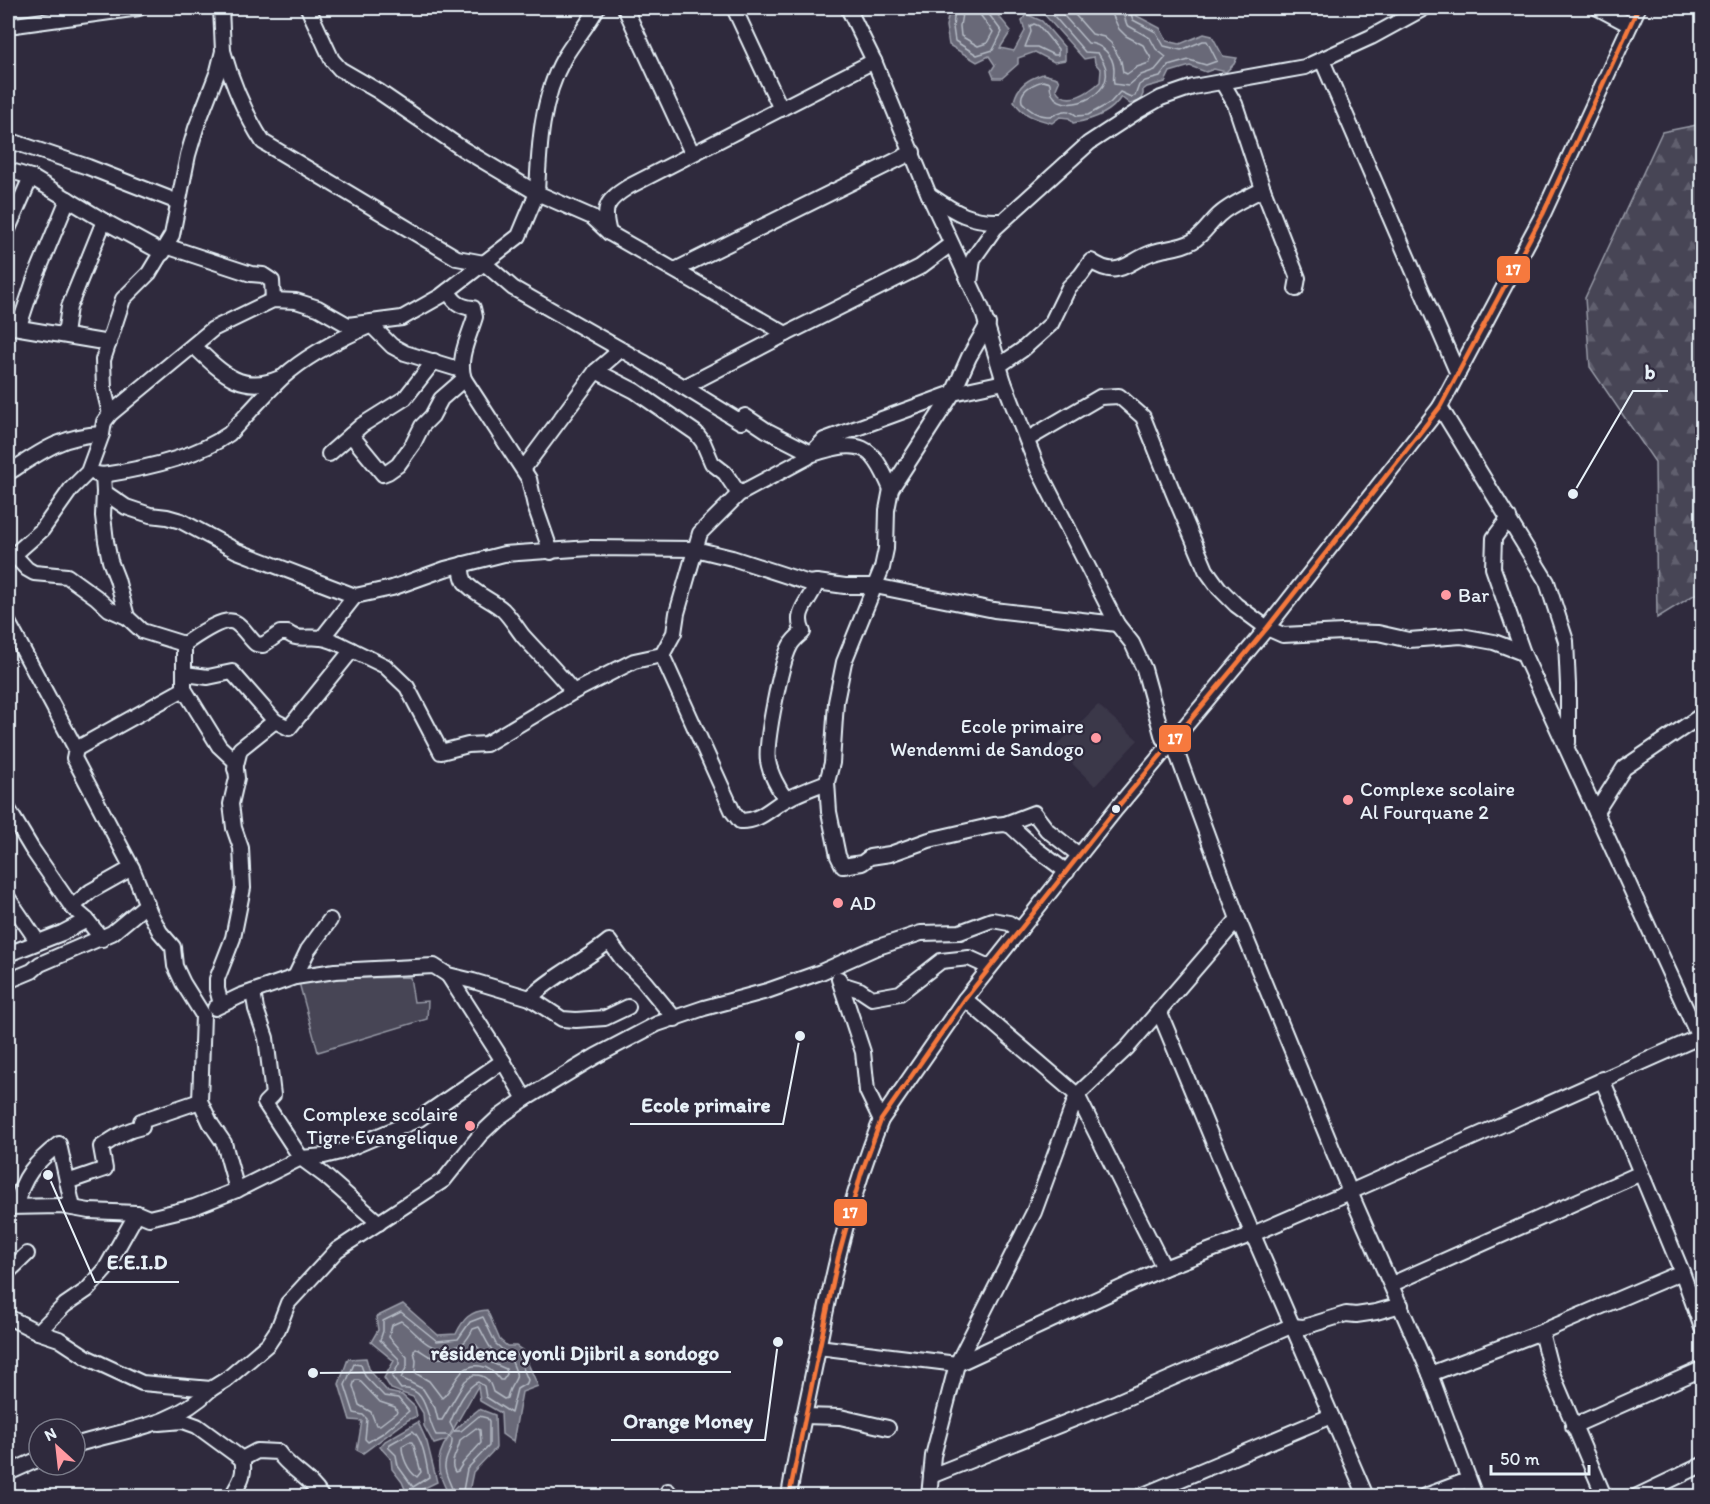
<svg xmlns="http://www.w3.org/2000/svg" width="1710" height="1504" viewBox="0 0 1710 1504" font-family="Itim,sans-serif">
<defs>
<pattern id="forest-firs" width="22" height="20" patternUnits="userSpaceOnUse" patternTransform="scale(1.5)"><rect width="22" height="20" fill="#464455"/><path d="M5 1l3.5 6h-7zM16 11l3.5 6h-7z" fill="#615f6e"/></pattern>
</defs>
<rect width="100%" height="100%" fill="#2f2a3d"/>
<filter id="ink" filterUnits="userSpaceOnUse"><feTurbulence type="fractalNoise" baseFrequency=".0167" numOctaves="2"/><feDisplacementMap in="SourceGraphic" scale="12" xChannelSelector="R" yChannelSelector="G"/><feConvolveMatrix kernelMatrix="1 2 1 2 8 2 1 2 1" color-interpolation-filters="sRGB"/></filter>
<g filter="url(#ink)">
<path fill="#3b3749" d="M1098 705 1138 740 1095 786 1055 747Z"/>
<path fill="url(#forest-firs)" stroke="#979aa6" stroke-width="1.5" d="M1702 124V590L1657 618 1655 462 1590 367 1585 298 1662 132Z"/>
<path fill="#464455" stroke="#979aa6" stroke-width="1.5" d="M410 977 414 1002 428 1001 427 1019 318 1052 298 979Z"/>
<g fill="#696978" stroke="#9c9fab" stroke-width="1.5">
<path d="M950 8H992L1011 31 1000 48 1014 51 1025 31 1022 21 1026 14 1042 21 1065 48V60L1054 62 1035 52 1018 58V64L1002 78H994L991 71 995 65 989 56 977 62 949 45 946 26Z"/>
<path d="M1033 8H1135L1137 16 1160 28 1167 41 1180 44 1204 34 1212 36 1223 56 1237 58 1234 64 1226 72 1214 69 1206 72 1190 66 1170 72 1165 82 1147 87 1143 90V94L1140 101 1130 104 1121 97C1111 114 1092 120 1073 123L1069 118 1060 117 1052 123C1036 119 1023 116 1014 101 1018 85 1028 79 1043 74L1057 78 1059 82 1056 89C1066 108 1089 92 1100 82L1101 70 1095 63 1094 57 1084 59 1042 12Z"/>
<path d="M403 1304 438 1335 456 1334C463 1319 470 1311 487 1310L500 1340 507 1346H516L522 1350 538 1386 522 1392 513 1442 502 1434 501 1413 480 1401 478 1386 447 1440 434 1444 424 1426 423 1413 413 1397 391 1389 384 1378 394 1361 371 1342 378 1330 376 1317Z"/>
<path d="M366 1358 370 1372 388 1392 402 1395 415 1407 417 1416 408 1420 363 1453 357 1450 362 1421 350 1420 339 1384 348 1359Z"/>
<path d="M479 1409 495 1415 496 1448 473 1472 468 1496H449C446 1488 440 1478 439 1470 435 1443 461 1424 479 1409Z"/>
<path d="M418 1422 427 1442 437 1482 408 1496 402 1482 392 1469 391 1459 380 1447 385 1441Z"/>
</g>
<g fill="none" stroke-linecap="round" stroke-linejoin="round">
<g stroke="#b5bbc5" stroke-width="1.5">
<path d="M955 8 953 27 955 41 977 55 993 50 1002 32 988 13 987 8"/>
<path d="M963 8 960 26 961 36 978 46 987 43 993 32 981 16 980 8"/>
<path d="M1047 8 1085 52 1098 53C1101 58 1106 65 1106 70 1112 101 1049 120 1050 83L1043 81C1033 84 1019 90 1022 102 1028 109 1038 117 1049 116 1059 116 1063 104 1077 116L1088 115 1110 103 1120 92 1131 97 1135 96 1139 85 1145 81 1160 77 1168 66 1189 60 1206 65 1217 61 1207 41H1203L1181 50 1164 46 1156 32 1133 20 1129 8"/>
<path d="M1057 8 1088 43C1102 44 1113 55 1114 69 1114 74 1113 80 1114 84L1128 86 1141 75 1155 70 1166 57 1156 49 1150 38 1127 25 1121 8"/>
<path d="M1069 8 1092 34 1104 37 1111 43 1121 61 1123 72 1127 74 1137 67 1149 63 1151 58 1143 45 1126 36 1119 29 1113 16 1112 8"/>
<path d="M1034 24 1039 26 1058 49V55H1054L1037 47H1025L1031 32 1030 26Z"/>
<path d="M401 1321C420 1334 423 1350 449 1348 463 1346 467 1341 473 1329L479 1327C489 1344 490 1356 511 1360 523 1385 512 1375 507 1398L504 1399 493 1392C490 1381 486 1374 473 1375L465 1381 442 1420H438L435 1408 423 1389 401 1378 407 1366V1357L389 1337 392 1325Z"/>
<path d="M476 1345 492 1363 506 1369 507 1374 503 1380H500C495 1373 489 1367 480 1366 458 1363 455 1388 442 1398L429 1381 415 1373 416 1361 414 1351 416 1348C420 1350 424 1353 429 1356 444 1362 464 1355 476 1345Z"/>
<path d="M354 1364 361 1365 365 1376 384 1396 398 1398 409 1411 383 1433 368 1442 365 1439 367 1419 363 1415 354 1413 345 1385Z"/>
<path d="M355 1380H359L380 1402 395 1407 397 1412 380 1425H376L371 1412 359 1405 353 1386Z"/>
<path d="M476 1428 480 1430 481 1443 463 1463 458 1471 455 1472C448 1461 459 1452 460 1440Z"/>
<path d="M413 1431C424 1441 426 1463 429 1477L413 1487 398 1466 396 1455 388 1447 390 1444Z"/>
<path d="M409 1442H412L414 1446 421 1472 417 1477C408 1471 402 1457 402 1446Z"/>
<path d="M454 1496C453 1487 446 1478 445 1468 444 1457 453 1450 452 1439L447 1435H436C426 1419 428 1386 401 1389L392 1377 399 1364V1359L380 1340 383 1331V1321L401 1312 437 1341 458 1339 470 1322 483 1317 496 1344 504 1351 517 1354 528 1380 527 1383 517 1389 511 1413 486 1397 484 1386 478 1382C467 1385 454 1412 450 1423L454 1431H461L479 1416 487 1418 489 1421V1446L467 1469 462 1496"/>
</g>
<g stroke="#e8f1f8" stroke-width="18">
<g id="minor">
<path d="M308 8 332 60 340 69 378 91 463 149 537 193"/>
<path d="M625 8 692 153"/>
<path d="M734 8 781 109"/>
<path d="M848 8 874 61 929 195 982 309 1004 382 1038 469 1117 624 1132 643 1144 669 1163 738 1172 740 1238 919 1350 1192 1430 1374 1475 1496"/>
<path d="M1598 8 1630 25"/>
<path d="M8 26 139 8"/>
<path d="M223 51C232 83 245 114 263 142L457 258 484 263 513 288 643 362 741 422 745 416 766 430 813 454C861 439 871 443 891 489"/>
<path d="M1322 60 1458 374"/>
<path d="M1222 82 1235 104 1263 189 1292 263 1298 278 1296 289"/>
<path d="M8 140 88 167 178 202"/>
<path d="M8 170 31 177 104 221 163 253"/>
<path d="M537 193C539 147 541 99 564 58 574 41 588 25 597 8"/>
<path d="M931 196C956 213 971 222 1001 221"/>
<path d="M8 229 31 177"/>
<path d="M609 233C602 207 606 201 628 187L874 61"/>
<path d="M166 246 251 274 263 275 272 281 273 300"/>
<path d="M675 270 913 152"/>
<path d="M970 282 973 259 995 228 1089 143 1138 111 1161 98 1193 87 1305 67 1371 37 1424 8"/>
<path d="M448 291C454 302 460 307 473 308L475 317C469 337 457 359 464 379L529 479 535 506 551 552"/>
<path d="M988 324 969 357 953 393 891 489 887 510 886 549 882 568 844 662 836 702 832 763 827 782 829 812 838 856 843 866 862 863 870 857 890 854 929 840 994 825 1005 824 1011 826 1036 849 1067 872"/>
<path d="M371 325 392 346 405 353 461 370"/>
<path d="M8 326 109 343"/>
<path d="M19 326 34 281 68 199"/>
<path d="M65 334 69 307 104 221"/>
<path d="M194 346C220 371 241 395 280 378"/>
<path d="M1000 365 1022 350 1051 324 1069 287 1081 275 1091 261C1120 281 1128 260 1154 252 1167 248 1181 248 1193 241 1204 234 1210 223 1219 215 1231 204 1249 197 1263 189"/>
<path d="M596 371 617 353 619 349"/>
<path d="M684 387 786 334 920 267 951 244"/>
<path d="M1440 407 1547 582 1566 641 1568 685V743"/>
<path d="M110 414 104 389 103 360 123 299 149 273 172 235 188 155 196 128 218 71 223 51 221 8"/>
<path d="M351 435 383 474 388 472 398 465 413 444 422 426 432 416 441 399 464 379"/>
<path d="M1028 439 1100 397 1119 396 1143 417 1173 492 1206 570 1219 588 1236 605 1267 628 1283 635 1343 632 1378 633 1409 640 1461 636 1494 642 1523 653"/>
<path d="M329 454 362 425 405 398 434 361"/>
<path d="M524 468 596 371 635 391 696 433 703 442 712 463 725 473 739 494"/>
<path d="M8 473C39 453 62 435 102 434"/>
<path d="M96 474 103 475C143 469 195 458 229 434 247 415 264 395 283 377 307 355 337 340 367 327"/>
<path d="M103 475 104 492 126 507 150 515 167 517 181 521 237 551 355 596 392 588 445 569 504 554 590 548 695 549 732 558 809 583 817 582 845 586H875L994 610 1117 624"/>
<path d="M104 492 103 516 106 541 110 561 117 579 127 617"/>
<path d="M1509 518 1494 538 1493 568 1523 653 1702 1044"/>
<path d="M14 555 27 569 34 573 67 576 96 597 109 609 127 617 142 631 184 644V689L219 746 235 761 237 778 231 804 234 828 241 848 243 888 233 938 217 979V989L221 1004"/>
<path d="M8 560 42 530 71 489 88 472 102 434 104 422 110 414 213 329 273 300 296 301 318 308 348 325 402 318 441 296 519 236 537 193 592 217 609 233 786 334"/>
<path d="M463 564C461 570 462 576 465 582 474 594 492 600 503 610 511 618 516 627 523 636 540 655 558 672 573 692"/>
<path d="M8 622 76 749 74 758 132 868 150 913 160 932 173 947 175 966 183 983 203 1015 200 1101 211 1124 224 1143 237 1190"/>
<path d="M322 638 355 596"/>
<path d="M184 644C195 637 224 615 236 623 244 628 249 638 256 644L263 645 280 633H288C297 641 309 636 321 638 332 639 342 645 352 650"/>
<path d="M662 655 733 812 740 821C760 822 771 807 787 799 800 792 814 787 827 782"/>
<path d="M185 674 208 677 232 672 275 721"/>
<path d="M76 749 184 689"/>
<path d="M235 769 240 749 275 721 289 728 352 650 385 666 407 687 441 752 468 745 486 744 573 692 634 661 662 655 674 633 677 613 700 533 739 494 808 457 824 440 953 393 1004 382"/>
<path d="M786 799C778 789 770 773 768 761 765 743 781 663 790 646 793 640 798 636 803 632 793 611 810 602 817 582"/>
<path d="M8 809 32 849 72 907 87 920 102 939"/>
<path d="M1596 812 1624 768 1702 715"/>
<path d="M1005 824 1034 813 1047 830 1079 855"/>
<path d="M8 898 38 942"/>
<path d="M72 907 91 891 132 868"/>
<path d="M8 954 62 933 87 920"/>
<path d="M448 975 503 1061"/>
<path d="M295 977 308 950 330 920"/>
<path d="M839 979 863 1052 867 1091 881 1120"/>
<path d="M8 981 32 971 40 964 112 933 147 904"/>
<path d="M841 984 860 990 872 998 900 993 941 961 969 958 989 967"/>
<path d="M253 992 256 1009 266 1038 273 1095 265 1103 301 1158 324 1175 379 1223"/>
<path d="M530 998C553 975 584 962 609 941L622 959 643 980 675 1019"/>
<path d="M965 999 1077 1095 1127 1048 1238 919"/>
<path d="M215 1008 240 996 295 977 335 971 434 966 448 975 473 981 530 998 562 1019 576 1020 605 1018 628 1007"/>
<path d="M1159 1011 1225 1170 1366 1496"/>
<path d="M1602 1079 1682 1272 1702 1328"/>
<path d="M67 1182 105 1169 101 1147C114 1138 126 1130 142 1127L141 1121 200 1101"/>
<path d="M16 1206C23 1176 35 1163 59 1144L73 1208"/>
<path d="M8 1207 61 1206 89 1211 137 1213 149 1218 194 1207 237 1190 301 1158 324 1156 340 1152 419 1119 503 1061 525 1099 596 1056 657 1024 704 1008 767 991 821 972 875 948 921 933 960 932 992 920 1009 923 1020 930"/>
<path d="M8 1272 27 1254"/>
<path d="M1392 1284 1641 1173"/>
<path d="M8 1317 38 1332 59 1339 88 1358 142 1383 211 1389 227 1379 268 1344 278 1329 288 1303 337 1250 444 1180 480 1135 498 1118 525 1099"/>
<path d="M38 1332 65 1305 87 1290 105 1270 137 1213"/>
<path d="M1541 1332 1551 1371 1604 1496"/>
<path d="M818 1347 957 1364 1164 1268 1253 1234 1350 1192 1699 1037"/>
<path d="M1430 1374 1541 1332 1682 1272"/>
<path d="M803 1416 840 1417 888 1428"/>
<path d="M159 1423 183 1421 197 1426 242 1459 257 1451 278 1452C290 1470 309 1476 321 1496"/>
<path d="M1573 1426 1702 1369"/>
<path d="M75 1445C125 1429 172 1428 211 1389"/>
<path d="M8 1473 39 1459"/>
<path d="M931 1476 1117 1402 1291 1326 1304 1327 1346 1314 1356 1315 1376 1312 1401 1305"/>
<path d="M232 1496C239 1483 246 1475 242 1459"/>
<path d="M666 1496 668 1491"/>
<path d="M789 1496C797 1445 809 1395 819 1344 834 1268 852 1191 881 1120L965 999 1116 809 1267 628 1440 407 1543 214 1638 8"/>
<path d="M929 1496 933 1456 957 1364 1034 1212 1077 1095 1164 1268"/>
<path d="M1141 1496 1331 1416"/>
<path d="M1425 1496 1468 1480"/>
<path d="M1637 1496 1702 1465"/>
</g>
</g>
<use href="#minor" stroke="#2f2a3d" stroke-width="14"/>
<g stroke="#2f2a3d" stroke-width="9">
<path id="bus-1" d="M789 1496 838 1258 861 1174 881 1120 965 999 1116 809 1267 628 1440 407 1543 214 1638 8"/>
</g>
<use href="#bus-1" stroke="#f6793e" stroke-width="4.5"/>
</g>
</g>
<g fill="#ff9aa2" stroke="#2f2a3d" stroke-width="2">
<circle cx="1446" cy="595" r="6"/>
<circle cx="1096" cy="738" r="6"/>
<circle cx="1348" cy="800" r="6"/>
<circle cx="838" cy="903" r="6"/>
<circle cx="470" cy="1126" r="6"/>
</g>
<circle fill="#e8f1f8" stroke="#2f2a3d" stroke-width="2" cx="1116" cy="809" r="5"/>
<g text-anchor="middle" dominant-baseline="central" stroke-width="4.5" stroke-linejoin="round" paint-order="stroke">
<g font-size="20" fill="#e8f1f8" stroke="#2f2a3d" text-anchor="start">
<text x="1458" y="595">Bar</text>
<text x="1084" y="726" text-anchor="end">Ecole primaire<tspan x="1084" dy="23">Wendenmi de Sandogo</tspan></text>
<text x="1360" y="789">Complexe scolaire<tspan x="1360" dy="23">Al Fourquane 2</tspan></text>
<text x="850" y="903">AD</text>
<text x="458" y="1114" text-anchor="end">Complexe scolaire<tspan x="458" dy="23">Tigre Evangelique</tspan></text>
</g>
</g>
<path fill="none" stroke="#e8f1f8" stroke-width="2" d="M1573 494L1633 391H1668M800 1036L783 1124H630M48 1175L95 1282H179M313 1373L419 1372H731M778 1342L765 1440H611"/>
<g fill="#e8f1f8" stroke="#2f2a3d" stroke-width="2">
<circle cx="1573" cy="494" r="6"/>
<circle cx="800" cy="1036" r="6"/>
<circle cx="48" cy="1175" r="6"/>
<circle cx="313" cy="1373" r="6"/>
<circle cx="778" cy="1342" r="6"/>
</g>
<g font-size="21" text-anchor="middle" font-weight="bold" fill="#e8f1f8" stroke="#2f2a3d" stroke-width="4.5" stroke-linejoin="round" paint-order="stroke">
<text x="1650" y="379">b</text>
<text x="706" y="1112">Ecole primaire</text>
<text x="137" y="1269">E.E.I.D</text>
<text x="575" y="1360">résidence yonli Djibril a sondogo</text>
<text x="688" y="1428">Orange Money</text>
</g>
<g stroke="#2f2a3d" stroke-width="2">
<rect x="1496" y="255" width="35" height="29" rx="6" fill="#f6793e"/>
<rect x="1158" y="724" width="34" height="29" rx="6" fill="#f6793e"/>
<rect x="833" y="1198" width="35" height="29" rx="6" fill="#f6793e"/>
</g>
<g font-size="16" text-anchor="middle" font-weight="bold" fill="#fff">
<text x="1513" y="275">17</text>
<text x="1175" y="744">17</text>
<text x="850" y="1218">17</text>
</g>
<rect width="1710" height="1504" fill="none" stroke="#2f2a3d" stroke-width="30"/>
<rect x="15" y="15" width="1680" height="1474" fill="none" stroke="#e8f1f8" stroke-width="2" filter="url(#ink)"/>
<g transform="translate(57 1447) rotate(333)"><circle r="28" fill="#2f2a3d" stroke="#797a88" stroke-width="1.5"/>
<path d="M0-4.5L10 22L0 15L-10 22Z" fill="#ff9aa2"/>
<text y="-9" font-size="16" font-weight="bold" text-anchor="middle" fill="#e8f1f8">N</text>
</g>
<path d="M1491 1465v9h98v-9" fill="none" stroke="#e8f1f8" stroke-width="3"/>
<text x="1500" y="1465" font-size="18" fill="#e8f1f8" stroke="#2f2a3d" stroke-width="4.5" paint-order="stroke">50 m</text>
</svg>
